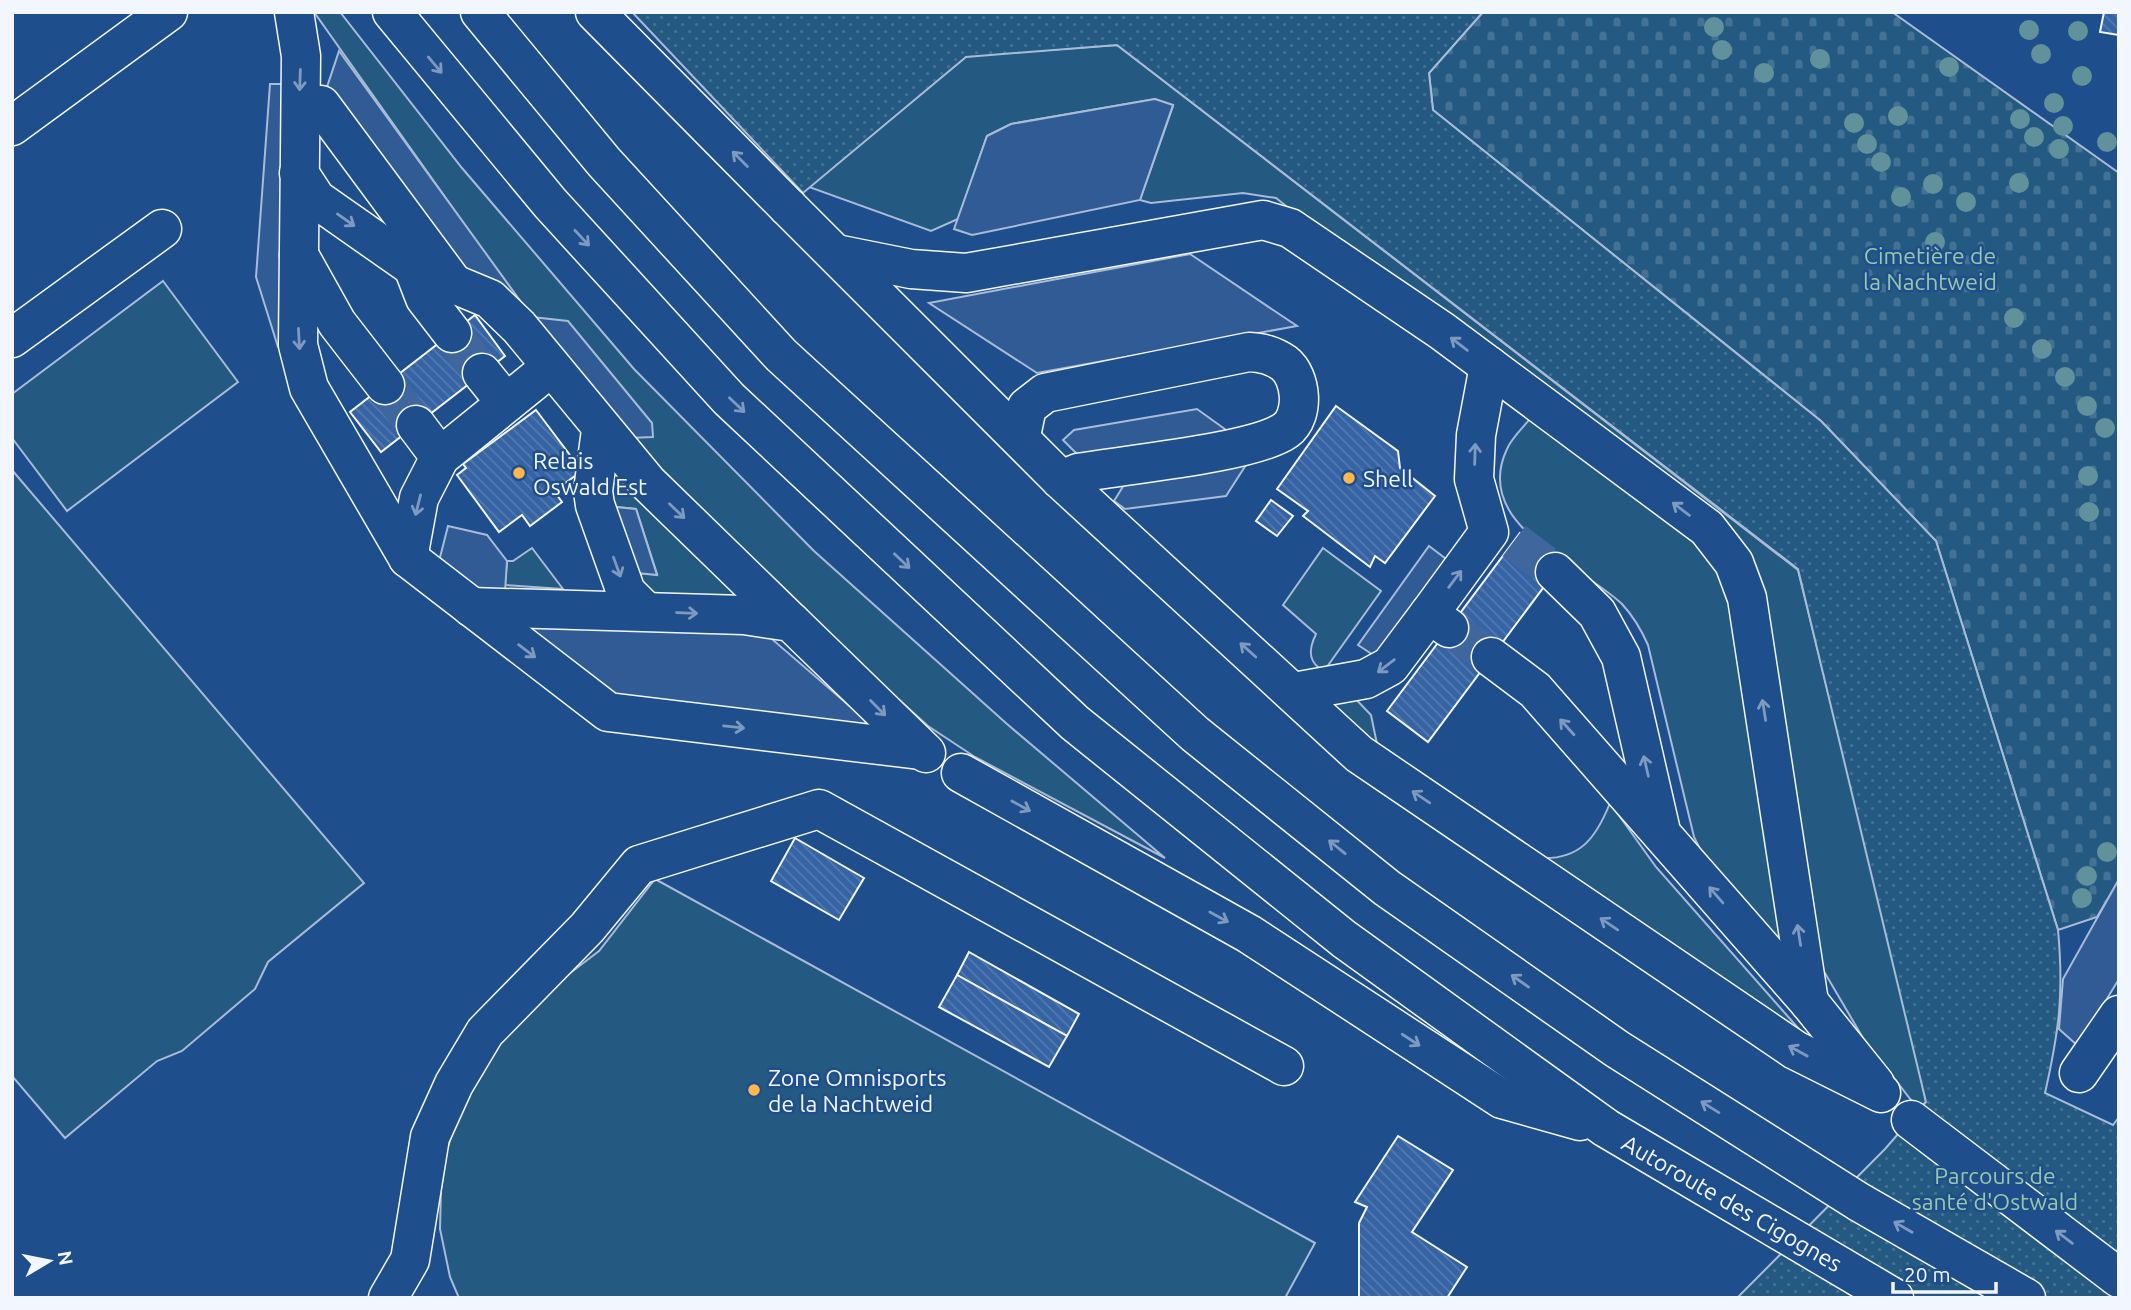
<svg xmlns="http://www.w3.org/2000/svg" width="2131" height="1310" viewBox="0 0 2131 1310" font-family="Ubuntu,sans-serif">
<defs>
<pattern id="cemetery-stones" width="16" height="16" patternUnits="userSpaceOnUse" patternTransform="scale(1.75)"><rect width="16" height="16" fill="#245a82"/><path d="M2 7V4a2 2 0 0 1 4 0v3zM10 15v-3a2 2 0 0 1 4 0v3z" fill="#447295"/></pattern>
<pattern id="park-dots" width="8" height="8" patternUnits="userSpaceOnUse" patternTransform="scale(1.75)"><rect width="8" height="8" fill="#245a82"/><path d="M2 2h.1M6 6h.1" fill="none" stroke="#447295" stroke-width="1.8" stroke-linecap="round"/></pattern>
<pattern id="building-back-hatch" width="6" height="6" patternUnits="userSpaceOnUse" patternTransform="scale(1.75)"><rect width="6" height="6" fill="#3563a3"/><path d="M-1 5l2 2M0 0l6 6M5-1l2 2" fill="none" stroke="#537ab1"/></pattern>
</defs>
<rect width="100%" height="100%" fill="#1f4e8c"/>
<g fill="#245a82" stroke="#a8bbd7" stroke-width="2">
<path d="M314 12H340L462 168 634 369 814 551 1007 724 1165 858 975 757 928 726 785 597 630 448 508 286Z"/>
<path d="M1117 45 1798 570 1911 1030 1926 1102 1918 1109 1863 1038 1819 963 1746 573 1276 198 1243 193 1151 203 1140 200 1173 106 1155 99 1011 124 987 136 958 219 931 231 809 187 966 56Z"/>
<path d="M163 281 238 382 67 511 12 438V394Z"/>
<path d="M1533 415 1672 516 1710 559 1729 592 1787 932 1780 941 1704 857 1694 837 1648 645C1641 629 1634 617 1622 604 1580 564 1471 525 1507 449 1512 437 1525 426 1533 415Z"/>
<path d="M12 470 364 883 268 962 255 989 182 1051 157 1061 65 1138 12 1076Z"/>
<path d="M621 482 628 485 742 601 654 594 632 573 657 574 636 509 607 506 612 484Z"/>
<path d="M532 548 563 589 505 585 507 561H513Z"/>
<path d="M1323 548 1381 591 1324 671C1308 663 1308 650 1316 634L1283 605Z"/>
<path d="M1349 692 1371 715 1377 744 1386 755 1540 858C1580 860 1596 838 1610 803L1656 867 1806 1037 1807 1042 1804 1044 1376 753 1325 701 1326 693Z"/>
<path d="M655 879 1315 1243 1285 1298H459L450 1277 440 1229 441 1189 447 1150 458 1115 501 1038 557 983 599 951Z"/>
</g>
<path fill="url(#cemetery-stones)" stroke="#a8bbd7" stroke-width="2" d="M1483 12H1892L2119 173V880L2097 917 2058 930 1936 541 1821 421 1433 110 1429 73Z"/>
<path fill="url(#park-dots)" stroke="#a8bbd7" stroke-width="2" d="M632 12H1483L1429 73 1433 110 1821 421 1936 541 2058 930C2064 994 2059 1031 2045 1093L2113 1125 2119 1117V1298H1737L1885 1149 1926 1102 1798 569 1117 45 966 57 803 193Z"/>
<g fill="#305b95" stroke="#a8bbd7" stroke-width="2">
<path d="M339 51 532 317 568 321 652 423 653 437 629 438 490 299 321 105Z"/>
<path d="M270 84H300L298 345 278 347 256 277Z"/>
<path d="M1155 99 1173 105 1140 200 972 235 954 229 987 136 1011 124Z"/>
<path d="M1190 254 1297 326 1037 373 929 303Z"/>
<path d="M1197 409 1247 445 1260 443 1226 496 1125 509 1114 501 1137 464 1094 471 1063 440 1074 430Z"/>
<path d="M595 505 636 509 657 575 618 571Z"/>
<path d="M448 526 487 535 507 561 504 607 744 615 867 721 851 740 608 712 435 577Z"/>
<path d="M1429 546 1462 571 1390 666 1358 645Z"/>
<path d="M2119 879V979L2078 1046 2059 1029 2063 979Z"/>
</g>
<g fill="url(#building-back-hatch)" stroke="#f2f6ff" stroke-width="2">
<path d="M2104 12H2119V35L2100 32Z"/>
<path d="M475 315 505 356 381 452 350 412Z"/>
<path d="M1336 406 1398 451 1400 468 1435 496 1385 563 1375 556 1370 567 1303 516 1308 511 1277 489Z"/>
<path d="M536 410 582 471 554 491 562 502 530 526 522 515 499 532 457 475 466 468 463 464Z"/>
<path d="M1271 500 1293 516 1277 536 1256 521Z"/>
<path d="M1520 533 1561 564 1428 742 1387 711Z"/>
<path d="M795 838 864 878 839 920 771 881Z"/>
<path d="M969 952 1079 1014 1067 1036 957 975Z"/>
<path d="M957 975 1067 1036 1049 1067 939 1007Z"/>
<path d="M1398 1136 1453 1170 1412 1232 1467 1267 1447 1298H1359V1223L1367 1207 1355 1202Z"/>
</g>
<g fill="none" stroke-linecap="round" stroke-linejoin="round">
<g stroke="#3f679d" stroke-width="38" stroke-dasharray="38 19" stroke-linecap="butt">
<path d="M452 333 482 373"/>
<path d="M385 385 416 425"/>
<path d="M1514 541 1555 572"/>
<path d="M1449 628 1491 657"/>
</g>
<g stroke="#f2f6ff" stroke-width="41">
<g id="minor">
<path d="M294 12 301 56 298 345 309 388 408 558 608 712 920 750"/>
<path d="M321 105 450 279"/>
<path d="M12 126 168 12"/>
<path d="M299 173 316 199 413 267 490 299 519 327 648 483 791 622"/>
<path d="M788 207 1061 480 1359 754 1795 1050 1881 1093"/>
<path d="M836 254 911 269 966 273 1263 220 1290 228 1442 331 1707 528 1734 563 1747 598 1809 1002"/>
<path d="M299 255 337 323 385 385"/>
<path d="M413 267 425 298 452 333"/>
<path d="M12 338 162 229"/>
<path d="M482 373 506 403"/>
<path d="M416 425 440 457"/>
<path d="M601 430 593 491 595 505 626 592 645 611"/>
<path d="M1021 436 1027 407 1045 393 1249 352C1263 353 1272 355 1284 363 1302 377 1305 416 1286 430 1255 453 1122 465 1078 473L1061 480"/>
<path d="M408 558 419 498 440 457 551 367"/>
<path d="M1555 572 1597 613 1621 657 1660 827"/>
<path d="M471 607 744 615 791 622 926 753"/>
<path d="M1449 628 1429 614 1489 532 1474 479 1476 435 1489 366"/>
<path d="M1491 657 1535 690 1809 1002 1875 1084"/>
<path d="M1294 692 1366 679 1390 666 1429 614"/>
<path d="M2079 1073 2119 1015"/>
<path d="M388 1298 410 1260 430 1137 454 1084 485 1032 587 928 639 865 819 809 1284 1066"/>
</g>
</g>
<g stroke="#f2f6ff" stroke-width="41">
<g id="highway">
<path d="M392 12 550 203 729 399 1075 723 1344 939 1606 1128 1894 1298"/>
<path d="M480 12 604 162 781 355 1195 734 1387 888 1617 1049 1859 1202 2026 1298"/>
<path d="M595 12 788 207"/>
<path d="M961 773 1249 934 1502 1099 1580 1121"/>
<path d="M1911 1120 2119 1278"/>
</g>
</g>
<use href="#minor" stroke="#1f4e8c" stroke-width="38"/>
<use href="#highway" stroke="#1f4e8c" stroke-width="38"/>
</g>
<g fill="#61919a">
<circle cx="1714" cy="27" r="10"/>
<circle cx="2029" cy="30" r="10"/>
<circle cx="2078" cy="31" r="10"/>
<circle cx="1722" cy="50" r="10"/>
<circle cx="2041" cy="54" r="10"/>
<circle cx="1820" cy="59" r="10"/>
<circle cx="1949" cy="67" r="10"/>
<circle cx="1764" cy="73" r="10"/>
<circle cx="2082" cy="76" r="10"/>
<circle cx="2054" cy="103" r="10"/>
<circle cx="1898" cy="116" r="10"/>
<circle cx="2020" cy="119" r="10"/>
<circle cx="1854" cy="123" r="10"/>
<circle cx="2063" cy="126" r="10"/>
<circle cx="2034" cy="137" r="10"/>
<circle cx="2107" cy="142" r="10"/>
<circle cx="1867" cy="144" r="10"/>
<circle cx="2059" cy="149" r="10"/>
<circle cx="1881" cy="162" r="10"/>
<circle cx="2019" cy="183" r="10"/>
<circle cx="1933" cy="184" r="10"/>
<circle cx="1901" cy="197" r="10"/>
<circle cx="1966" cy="202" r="10"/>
<circle cx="1935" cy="242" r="10"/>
<circle cx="2014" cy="318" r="10"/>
<circle cx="2042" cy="349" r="10"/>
<circle cx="2065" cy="377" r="10"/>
<circle cx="2087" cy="406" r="10"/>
<circle cx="2105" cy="428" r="10"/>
<circle cx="2088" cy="476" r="10"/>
<circle cx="2089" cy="512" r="10"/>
<circle cx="2107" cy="852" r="10"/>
<circle cx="2087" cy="876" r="10"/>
<circle cx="2082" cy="898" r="10"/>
</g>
<defs><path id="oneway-shaft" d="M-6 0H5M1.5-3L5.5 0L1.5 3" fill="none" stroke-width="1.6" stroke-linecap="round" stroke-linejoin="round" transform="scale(1.75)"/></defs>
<g stroke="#7e9ac0">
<use href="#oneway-shaft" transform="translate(435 65) rotate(50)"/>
<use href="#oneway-shaft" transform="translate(300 80) rotate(92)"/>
<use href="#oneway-shaft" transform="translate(740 159) rotate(-135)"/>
<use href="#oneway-shaft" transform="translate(346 220) rotate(35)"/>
<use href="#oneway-shaft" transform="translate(582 238) rotate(47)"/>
<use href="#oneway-shaft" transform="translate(299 339) rotate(87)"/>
<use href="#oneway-shaft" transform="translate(1459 344) rotate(-143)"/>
<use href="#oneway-shaft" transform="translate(737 405) rotate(44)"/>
<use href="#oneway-shaft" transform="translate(1475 454) rotate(-88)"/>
<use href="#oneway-shaft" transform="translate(418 505) rotate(104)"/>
<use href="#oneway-shaft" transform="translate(1681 509) rotate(-143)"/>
<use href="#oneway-shaft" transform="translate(677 511) rotate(44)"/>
<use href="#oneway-shaft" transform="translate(902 561) rotate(43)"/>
<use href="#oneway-shaft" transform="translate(617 567) rotate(70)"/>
<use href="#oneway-shaft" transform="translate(1455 579) rotate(-53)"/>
<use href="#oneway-shaft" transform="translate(687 613) rotate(2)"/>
<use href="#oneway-shaft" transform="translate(1248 650) rotate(-138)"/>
<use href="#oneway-shaft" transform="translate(527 651) rotate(37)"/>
<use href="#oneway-shaft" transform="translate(1386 666) rotate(143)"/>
<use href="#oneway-shaft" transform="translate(878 708) rotate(45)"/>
<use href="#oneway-shaft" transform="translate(1764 710) rotate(-99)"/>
<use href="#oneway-shaft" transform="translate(734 727) rotate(6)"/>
<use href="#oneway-shaft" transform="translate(1567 727) rotate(-132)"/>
<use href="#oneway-shaft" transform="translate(1646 766) rotate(-103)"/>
<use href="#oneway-shaft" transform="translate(1421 797) rotate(-146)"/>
<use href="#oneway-shaft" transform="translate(1021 806) rotate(29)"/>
<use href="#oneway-shaft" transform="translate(1337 847) rotate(-141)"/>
<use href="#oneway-shaft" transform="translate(1716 895) rotate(-131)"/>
<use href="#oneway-shaft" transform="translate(1219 917) rotate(29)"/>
<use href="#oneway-shaft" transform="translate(1609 924) rotate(-146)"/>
<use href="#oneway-shaft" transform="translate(1799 935) rotate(-99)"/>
<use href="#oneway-shaft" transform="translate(1520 981) rotate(-145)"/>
<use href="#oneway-shaft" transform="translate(1411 1040) rotate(33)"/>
<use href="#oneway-shaft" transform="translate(1798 1051) rotate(-151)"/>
<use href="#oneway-shaft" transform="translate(1710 1107) rotate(-148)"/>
<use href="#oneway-shaft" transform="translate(1903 1227) rotate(-150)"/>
<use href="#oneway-shaft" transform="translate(2064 1237) rotate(-143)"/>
</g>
<g fill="#ffb74d" stroke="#1f4e8c" stroke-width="2.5">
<circle cx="519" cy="473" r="7"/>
<circle cx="1349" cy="478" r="7"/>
<circle cx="754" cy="1090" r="7"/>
</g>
<g text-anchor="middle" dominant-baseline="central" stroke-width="5" stroke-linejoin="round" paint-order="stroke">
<g font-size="23" fill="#97c8a6" stroke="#1f4e8c">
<text x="1930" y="255">Cimetière de<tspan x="1930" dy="26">la Nachtweid</tspan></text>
<text x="1995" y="1175">Parcours de<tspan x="1995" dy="26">santé d'Ostwald</tspan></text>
</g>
<g font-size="23" fill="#f2f6ff" stroke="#1f4e8c" text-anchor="start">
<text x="533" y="460">Relais<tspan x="533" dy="26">Oswald Est</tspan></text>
<text x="1363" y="478">Shell</text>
<text x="768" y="1077">Zone Omnisports<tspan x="768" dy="26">de la Nachtweid</tspan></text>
</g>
<g font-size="23" fill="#f2f6ff" stroke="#1f4e8c">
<text transform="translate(1732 1203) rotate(30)">Autoroute des Cigognes</text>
</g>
</g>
<rect width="2131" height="1310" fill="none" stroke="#f2f6ff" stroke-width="28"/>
<g transform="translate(49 1261) rotate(80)" stroke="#1f4e8c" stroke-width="5" paint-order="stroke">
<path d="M0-5L12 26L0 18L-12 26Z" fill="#f2f6ff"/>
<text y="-10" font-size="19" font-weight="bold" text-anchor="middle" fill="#f2f6ff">N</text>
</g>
<path d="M1893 1282v10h103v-10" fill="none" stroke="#f2f6ff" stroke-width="3.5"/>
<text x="1904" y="1282" font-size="21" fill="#f2f6ff" stroke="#1f4e8c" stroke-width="5" paint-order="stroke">20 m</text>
</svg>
